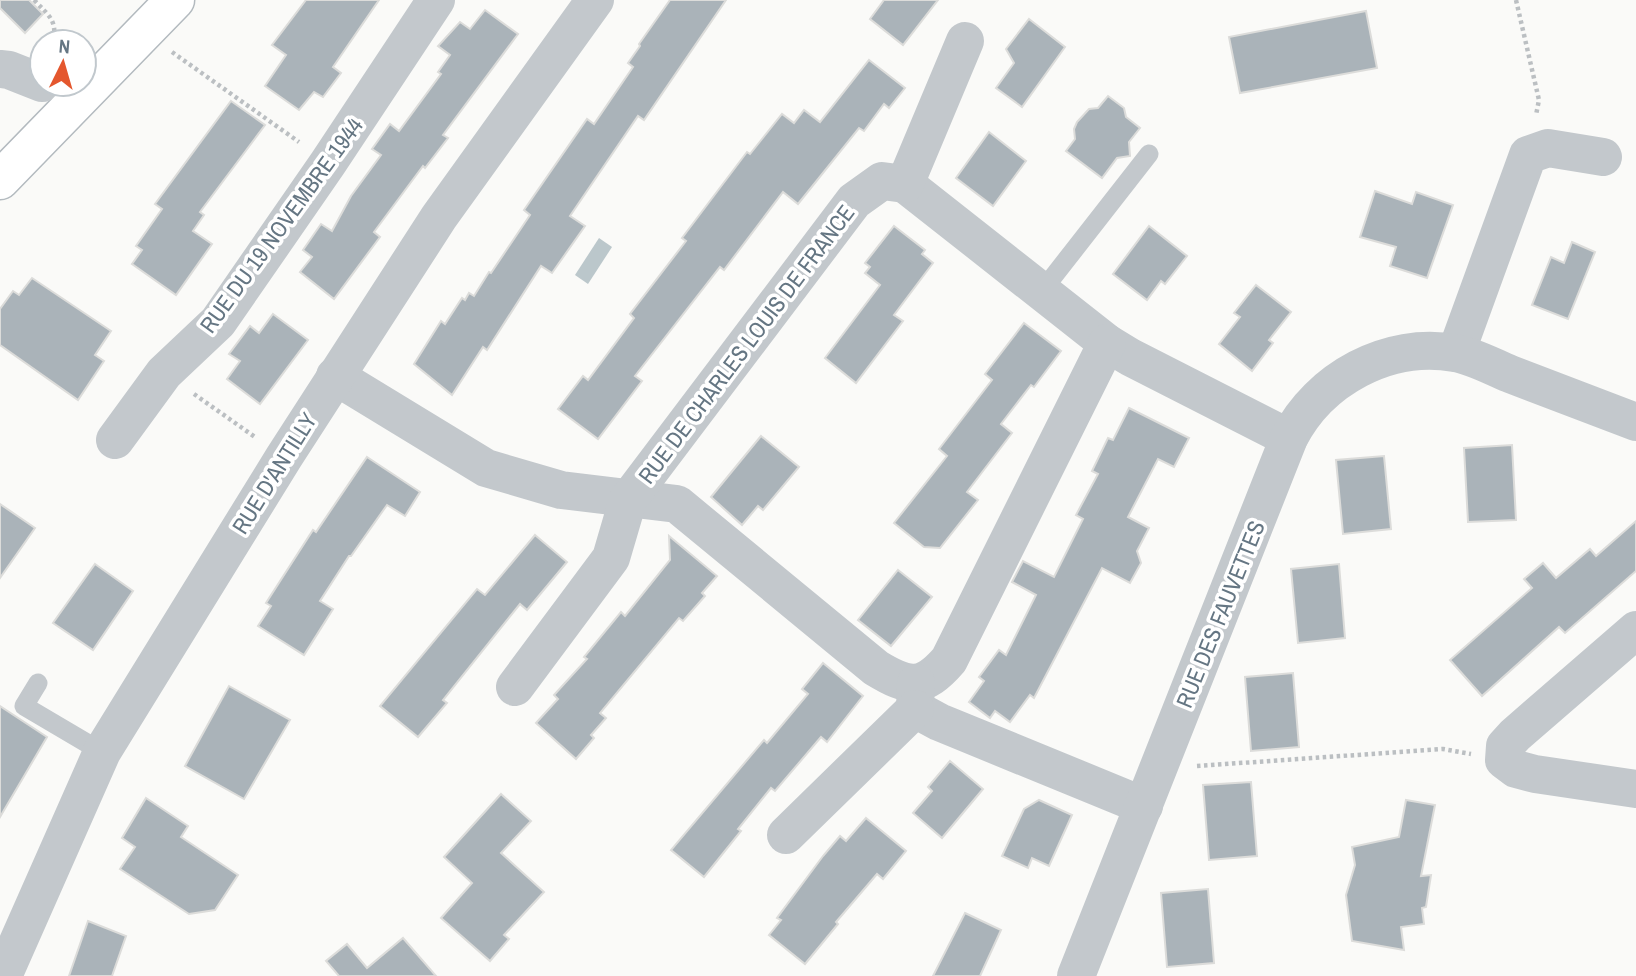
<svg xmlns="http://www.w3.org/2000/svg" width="1636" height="976" viewBox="0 0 1636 976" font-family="'Archivo Narrow',sans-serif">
<rect width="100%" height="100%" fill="#fafaf8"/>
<path fill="#bbc7cb" d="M599 238 612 247 588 284 575 275Z"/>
<g fill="#aab3b9" stroke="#dcdcda" stroke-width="2">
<path d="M0 0H29L43 14 25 33 0 8Z"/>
<path d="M306 0H379L333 67 341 73 323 97 314 92 299 110 265 86 286 55 272 45Z"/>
<path d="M670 0H726L644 120 638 116 570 216 585 226 552 273 541 266 487 350 483 347 452 395 414 364 441 321 445 324 462 298 465 300 469 293 474 296 489 272 491 273 530 215 524 210 587 119 594 124 633 67 628 63 640 46 639 44Z"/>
<path d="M884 0H938L903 45 870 19Z"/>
<path d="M485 10 518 34 443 135 448 138 425 168 423 166 374 232 380 237 334 299 300 272 312 257 303 250 321 224 332 231 351 196 381 155 372 149 390 124 399 131 441 74 438 72 450 55 438 46 460 22 470 29Z"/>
<path d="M1366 11 1377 68 1240 93 1229 37Z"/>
<path d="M1029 19 1065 47 1022 107 996 88 1014 63 1006 49Z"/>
<path d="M869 60 905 88 889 108 884 104 864 131 859 128 798 204 783 192 724 270 720 267 635 376 642 381 598 439 558 409 583 376 588 380 634 318 630 314 686 241 682 238 747 152 750 154 782 114 794 123 804 110 820 122Z"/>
<path d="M1108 96 1124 108 1126 117 1140 128 1129 142 1130 156 1117 158 1102 178 1066 151 1075 139 1074 129 1077 122 1089 109 1098 108Z"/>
<path d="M231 101 265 125 200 212 204 215 193 231 212 244 176 295 132 264 142 250 136 246 162 209 155 204Z"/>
<path d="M989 132 1026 161 993 206 956 178Z"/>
<path d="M1375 191 1412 204 1416 192 1453 205 1427 278 1390 266 1396 247 1360 237Z"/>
<path d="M894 226 925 250 922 254 933 263 894 315 903 321 856 383 825 358 880 285 865 273 870 267 865 263Z"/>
<path d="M1149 226 1187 256 1165 284 1161 281 1147 300 1113 274Z"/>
<path d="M1572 242 1595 252 1568 319 1532 305 1551 257 1564 263Z"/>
<path d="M32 278 111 331 95 355 104 361 78 400 0 345V309L13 291 19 295Z"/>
<path d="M1256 285 1291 312 1269 340 1273 343 1252 371 1219 344 1240 317 1234 313Z"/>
<path d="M273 314 308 340 260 404 227 379 240 361 229 354 250 326 259 333Z"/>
<path d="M1024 323 1061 351 1034 387 1031 385 1001 424 1012 433 967 492 978 500 940 548 924 547 894 523 947 456 939 449 992 380 985 374Z"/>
<path d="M1129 408 1189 438 1174 467 1158 459 1128 517 1149 528 1137 551 1141 563 1130 583 1102 568 1034 698 1030 695 1010 722 995 711 990 718 969 702 984 681 979 677 999 650 1006 655 1036 595 1012 582 1023 561 1054 577 1083 519 1076 515 1098 474 1092 471 1108 438 1113 440Z"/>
<path d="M761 436 799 467 763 510 758 506 742 525 711 497Z"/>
<path d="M1512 445 1516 520 1468 522 1464 448Z"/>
<path d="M1384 456 1391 529 1343 534 1336 460Z"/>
<path d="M367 457 420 492 405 516 387 505 351 556H349L320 601 333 609 304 655 258 626 271 606 266 603 313 530 316 532Z"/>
<path d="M0 504 35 528 0 578Z"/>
<path d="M1636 521V571L1565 633 1559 627 1482 696 1450 660 1532 588 1524 579 1543 563 1556 578 1590 549 1596 556Z"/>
<path d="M535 535 567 562 527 610 520 604 443 700 447 703 418 737 380 706 477 589 485 595Z"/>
<path d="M669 536 717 576 702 593 705 596 683 621 679 618 600 713 606 718 591 735 594 738 576 759 536 723 558 699 554 695 587 659 584 657 621 612 625 616 670 560Z"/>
<path d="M95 564 133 591 93 650 53 623Z"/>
<path d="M1339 564 1345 638 1298 643 1291 569Z"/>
<path d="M898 570 932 597 891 646 858 620Z"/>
<path d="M823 663 863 696 827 742 821 737 775 791 771 788 738 829 741 831 704 877 671 850 764 740 767 743 808 694 802 689Z"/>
<path d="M1293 673 1299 747 1251 751 1245 677Z"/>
<path d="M229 686 290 720 244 799 185 766Z"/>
<path d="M0 706 47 737 0 817Z"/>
<path d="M950 761 983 789 942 838 913 813 932 791 928 787Z"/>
<path d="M1251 782 1257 856 1209 860 1203 785Z"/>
<path d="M501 794 531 821 501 853 544 892 504 935 509 939 490 961 441 918 472 883 444 857Z"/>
<path d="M146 798 188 826 181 837 238 875 215 910 189 914 120 869 135 847 122 838Z"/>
<path d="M1039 800 1072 815 1049 866 1032 858 1028 868 1002 856 1024 809Z"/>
<path d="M1406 800 1435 805 1421 876 1431 875 1426 907 1422 908 1424 924 1401 927 1404 950 1352 941 1346 895 1355 865 1352 847 1399 837Z"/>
<path d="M866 818 906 851 883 879 877 874 836 922 838 924 805 964 769 935 781 920 777 918 823 856 840 836 846 841Z"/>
<path d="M1208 889 1214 963 1167 967 1161 893Z"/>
<path d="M965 913 1001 930 980 976H933Z"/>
<path d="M88 921 126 936 112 976H69Z"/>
<path d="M403 938 436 976H339L326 961 347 944 367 968Z"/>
</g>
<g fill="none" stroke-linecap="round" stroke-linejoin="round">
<g stroke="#b3babf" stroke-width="41">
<path id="secondary" d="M0 180 175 0"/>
</g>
<g stroke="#bbbfc2" stroke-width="4.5" stroke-dasharray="3.5 3.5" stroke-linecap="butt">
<path d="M34 0C48 15 58 20 53 42"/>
<path d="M1516 0 1539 100 1536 115"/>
<path d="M172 52 299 142"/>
<path d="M194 394 255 437"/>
<path d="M1197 766 1443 749 1471 754"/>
</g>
<g stroke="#c3c8cc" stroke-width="19">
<path d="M1042 291 1149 154"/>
<path d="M38 683 24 706 102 752"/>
</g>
<g stroke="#c3c8cc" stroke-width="38">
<path d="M0 69 9 70 42 83"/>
<path d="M905 184 1107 343 1130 357 1289 438"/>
<path d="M1456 353 1528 155 1548 148 1603 157"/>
<path d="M335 376 486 468 561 490 677 504 876 668C909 688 923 690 949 660L1107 343"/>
<path d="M115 440 164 373 218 322 328 163 436 0"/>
<path d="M1636 630 1515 735 1505 746 1504 760 1516 769 1535 774 1636 789"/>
<path d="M916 683 915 709 939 722 1144 806"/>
<path d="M515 687 611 558 628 500 854 201 882 181 905 184 965 41"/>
<path d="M786 835 915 709"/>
<path d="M3 976 102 752 284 457 439 217 595 0"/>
<path d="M1076 976 1289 438C1319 379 1388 341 1455 353 1473 356 1493 367 1510 374 1552 390 1594 406 1636 422"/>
</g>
<use href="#secondary" stroke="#fff" stroke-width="38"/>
</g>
<g text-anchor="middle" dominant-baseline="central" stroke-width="7" stroke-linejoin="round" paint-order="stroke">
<g font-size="23" fill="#657683" stroke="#fff">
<text transform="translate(281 225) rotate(-54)">RUE DU 19 NOVEMBRE 1944</text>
<text transform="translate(746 344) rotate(-53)">RUE DE CHARLES LOUIS DE FRANCE</text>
<text transform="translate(274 473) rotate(-58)">RUE D'ANTILLY</text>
<text transform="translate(1220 614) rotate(-68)">RUE DES FAUVETTES</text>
</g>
</g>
<g transform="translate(63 63) rotate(5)"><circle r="33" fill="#ffffff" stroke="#c1c8cd" stroke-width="2"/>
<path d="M0-5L12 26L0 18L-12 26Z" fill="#e4572e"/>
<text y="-10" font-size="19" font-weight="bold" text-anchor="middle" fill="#657683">N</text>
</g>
</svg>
